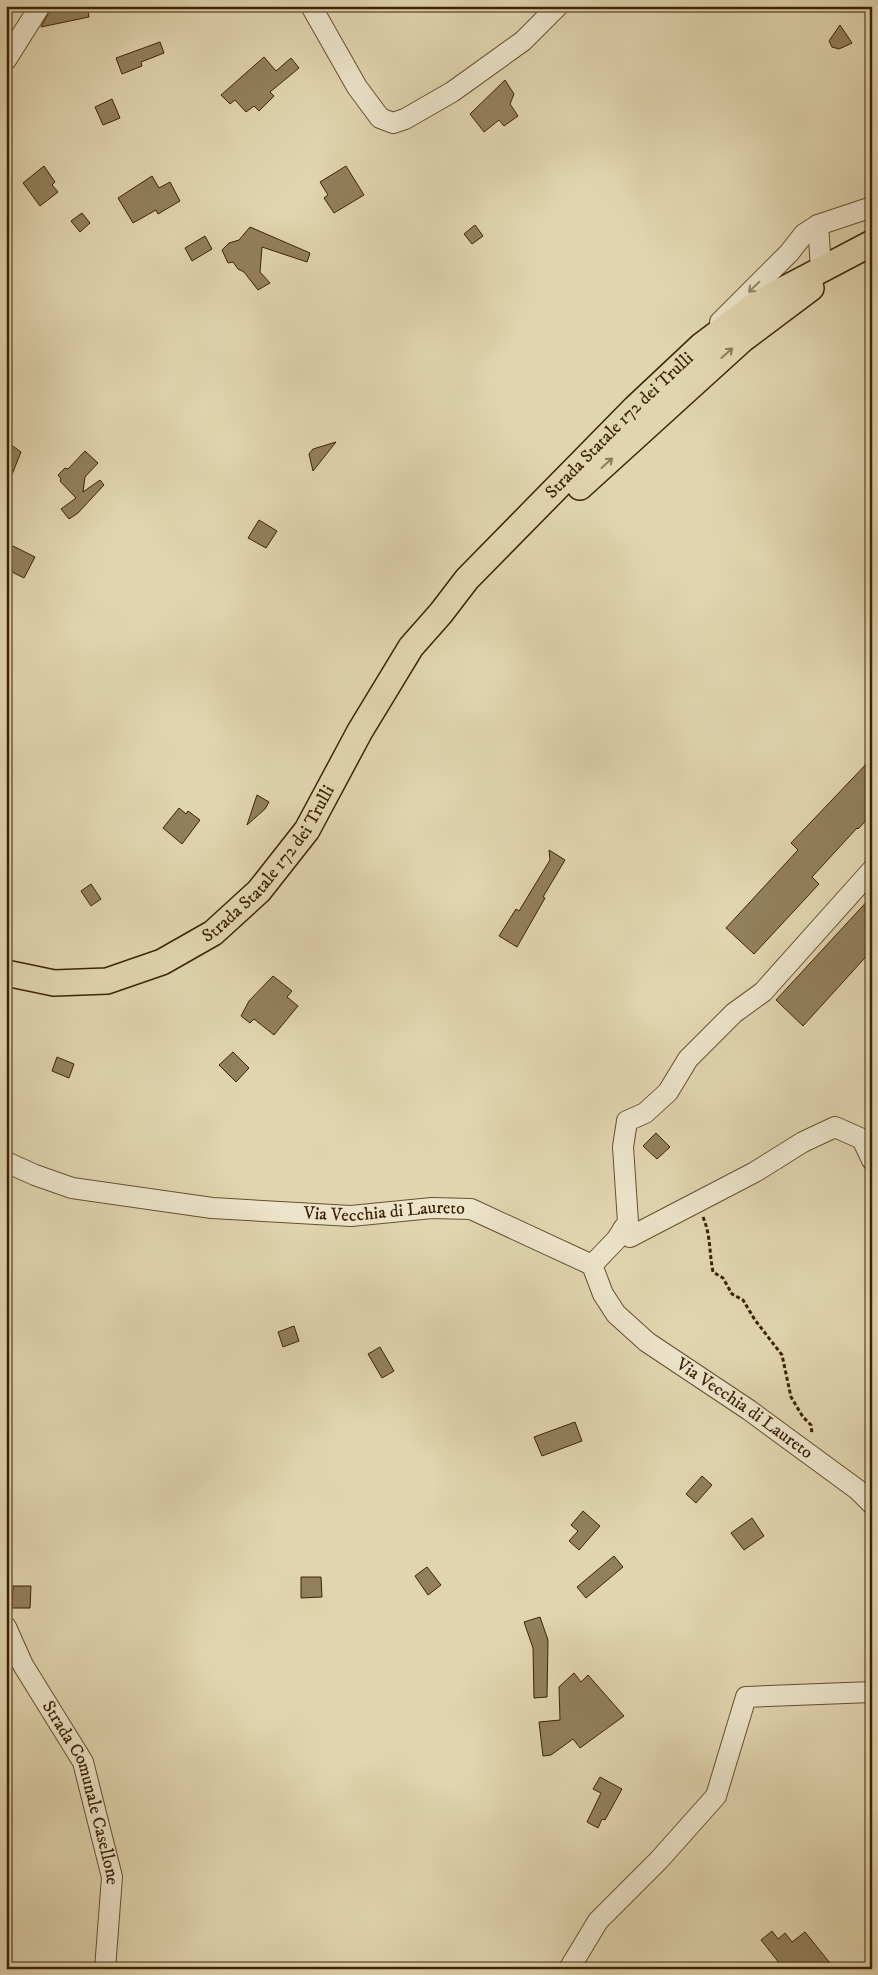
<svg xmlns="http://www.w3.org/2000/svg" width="878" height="1975" viewBox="0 0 878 1975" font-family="'IM FELL DW Pica',serif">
<rect width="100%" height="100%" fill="#e1d5af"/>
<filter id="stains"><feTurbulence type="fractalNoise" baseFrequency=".004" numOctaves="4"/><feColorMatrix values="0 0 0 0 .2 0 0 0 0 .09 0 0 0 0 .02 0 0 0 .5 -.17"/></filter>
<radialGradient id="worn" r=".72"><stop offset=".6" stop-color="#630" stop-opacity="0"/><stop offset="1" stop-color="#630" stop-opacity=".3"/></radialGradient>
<g fill="#92805c" stroke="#3d2303">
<path d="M52 6H87L89 17 41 27Z"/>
<path d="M840 25 852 43 839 49 832 47 829 41Z"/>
<path d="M160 42 164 53 141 62 142 66 122 74 116 58Z"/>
<path d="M264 57 276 71 291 58 299 68 270 92 274 96 259 111 254 106 246 112 235 100 230 104 221 95Z"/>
<path d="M505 80 514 94 510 104 518 116 504 126 499 120 484 132 470 114Z"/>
<path d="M112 99 120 118 103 125 95 107Z"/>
<path d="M44 166 55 182 52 185 58 192 40 206 23 183Z"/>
<path d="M346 166 364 195 334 213 324 198 328 195 320 182Z"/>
<path d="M152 176 159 188 170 182 180 201 158 214 156 210 133 223 118 198Z"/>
<path d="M82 213 90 223 80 232 71 221Z"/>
<path d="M475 225 483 236 472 244 464 234Z"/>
<path d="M250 227 310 253 307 262 262 247 260 272 270 283 258 290 244 272 238 269 233 262 228 263 222 250 229 243 239 240Z"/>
<path d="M205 236 212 249 192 261 185 248Z"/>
<path d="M6 441 21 452 7 487H6Z"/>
<path d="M336 442 313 471 309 454 313 449Z"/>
<path d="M85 451 98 463 85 477 83 492 100 480 104 485 78 513 69 519 61 509 76 498 60 481 61 479 58 475 65 468 68 469Z"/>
<path d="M259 520 277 531 266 548 248 538Z"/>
<path d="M13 546 35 557 24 578 6 569V560Z"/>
<path d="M872 758V814L858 829 857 828 812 877 819 884 754 954 726 928 798 850 791 843Z"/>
<path d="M257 795 269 802 265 809 247 825Z"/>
<path d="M179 808 186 814 188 811 200 820 182 844 163 828Z"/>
<path d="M549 850 565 860 543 897 545 898 517 947 499 936 516 909 519 911 550 860Z"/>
<path d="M91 884 101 899 91 906 81 891Z"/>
<path d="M872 896V950L803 1026 776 1000Z"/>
<path d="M273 976 292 991 287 997 298 1006 274 1035 254 1019 250 1023 241 1016 249 1001Z"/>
<path d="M233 1052 249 1068 236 1082 219 1065Z"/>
<path d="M57 1057 74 1064 69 1078 52 1071Z"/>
<path d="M656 1133 670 1147 657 1159 643 1146Z"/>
<path d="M294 1326 299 1341 283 1347 278 1332Z"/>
<path d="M380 1347 394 1371 382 1378 368 1354Z"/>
<path d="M575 1422 582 1441 542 1456 534 1437Z"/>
<path d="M702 1476 712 1485 696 1503 686 1494Z"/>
<path d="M583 1511 600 1526 579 1550 569 1541 578 1531 571 1525Z"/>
<path d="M752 1518 764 1536 744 1550 731 1533Z"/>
<path d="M614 1556 623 1567 586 1598 577 1587Z"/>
<path d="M427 1567 441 1585 428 1595 415 1576Z"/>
<path d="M301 1577H321L322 1597 301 1598Z"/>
<path d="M13 1586H31L30 1608H12Z"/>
<path d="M540 1617 548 1640 547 1697 534 1698 533 1648 524 1622Z"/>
<path d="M574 1673 581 1682 588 1675 624 1716 580 1748 573 1739 551 1755 543 1756 539 1722 560 1720 559 1687Z"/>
<path d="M600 1777 622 1789 605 1820 602 1819 598 1828 587 1822 601 1793 593 1789Z"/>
<path d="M772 1931 778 1939 785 1933 792 1942 805 1932 830 1963 822 1969H784L761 1940Z"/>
</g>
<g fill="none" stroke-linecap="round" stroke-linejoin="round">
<g stroke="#66502e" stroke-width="22">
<g id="minor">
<path d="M311 6 357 87 380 118 393 123 405 119 452 92 523 41 558 6"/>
<path d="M6 60 40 6"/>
<path d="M818 225 821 268"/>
<path d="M720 322 789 253 804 234 818 225 872 207"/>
<path id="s1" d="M6 1162 35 1175 72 1188 212 1208 351 1216 432 1208 471 1209 592 1265 603 1294 616 1314 647 1342 749 1410 858 1490 872 1504"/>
<path d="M623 1229 630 1237 755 1172 803 1142 835 1127 862 1139 872 1160"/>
<path d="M592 1265 616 1240 628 1222 623 1147 627 1121 645 1113 668 1092 688 1059 734 1013 763 992 872 870"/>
<path id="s2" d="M6 1627 23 1665 83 1762 112 1877 105 1969"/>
<path d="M569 1969 598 1921 659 1860 716 1796 746 1697 872 1692"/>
</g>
</g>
<g stroke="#3d2303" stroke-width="28">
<g id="major">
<path d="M580 487 743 339 811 288"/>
<path id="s3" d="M6 973 54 983 107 981 162 962 213 933 259 891 307 830 360 731 411 647 441 613 467 579 635 408 701 346 758 303 872 243"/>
</g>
</g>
<path stroke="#3d2303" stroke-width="3" stroke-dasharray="4 2.5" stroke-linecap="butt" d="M703 1217C711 1236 709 1252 713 1272L723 1278 732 1294 743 1300 755 1320 782 1355 791 1397 803 1417 811 1425 812 1434"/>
<use href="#minor" stroke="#ece4cb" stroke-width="20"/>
<use href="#major" stroke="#e1d5af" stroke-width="25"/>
</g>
<defs><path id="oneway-shaft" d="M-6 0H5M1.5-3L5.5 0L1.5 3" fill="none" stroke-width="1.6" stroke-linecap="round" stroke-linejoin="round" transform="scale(1.25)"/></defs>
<use stroke="#948467" href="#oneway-shaft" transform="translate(754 287) rotate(136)"/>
<g stroke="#8f7c59">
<use href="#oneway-shaft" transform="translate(727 353) rotate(-42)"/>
<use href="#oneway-shaft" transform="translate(607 463) rotate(-42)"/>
</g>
<g text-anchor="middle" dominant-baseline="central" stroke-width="4.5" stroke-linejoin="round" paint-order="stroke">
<g font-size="18" fill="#3d2303" stroke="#ece4cb">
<text stroke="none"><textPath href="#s3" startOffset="874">Strada Statale 172 dei Trulli</textPath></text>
<text stroke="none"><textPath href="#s3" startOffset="308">Strada Statale 172 dei Trulli</textPath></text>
<text stroke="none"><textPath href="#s1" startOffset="385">Via Vecchia di Laureto</textPath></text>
<text stroke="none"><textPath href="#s1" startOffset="820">Via Vecchia di Laureto</textPath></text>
<text stroke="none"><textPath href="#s2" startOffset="184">Strada Comunale Casellone</textPath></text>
</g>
</g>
<rect width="878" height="1975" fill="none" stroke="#e1d5af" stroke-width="25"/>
<rect x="8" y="8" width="863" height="1960" fill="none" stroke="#3d2303" stroke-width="2.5"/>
<rect x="12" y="12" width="853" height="1950" fill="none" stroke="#3d2303"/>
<rect width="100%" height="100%" filter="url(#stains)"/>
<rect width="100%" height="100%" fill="url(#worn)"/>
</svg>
